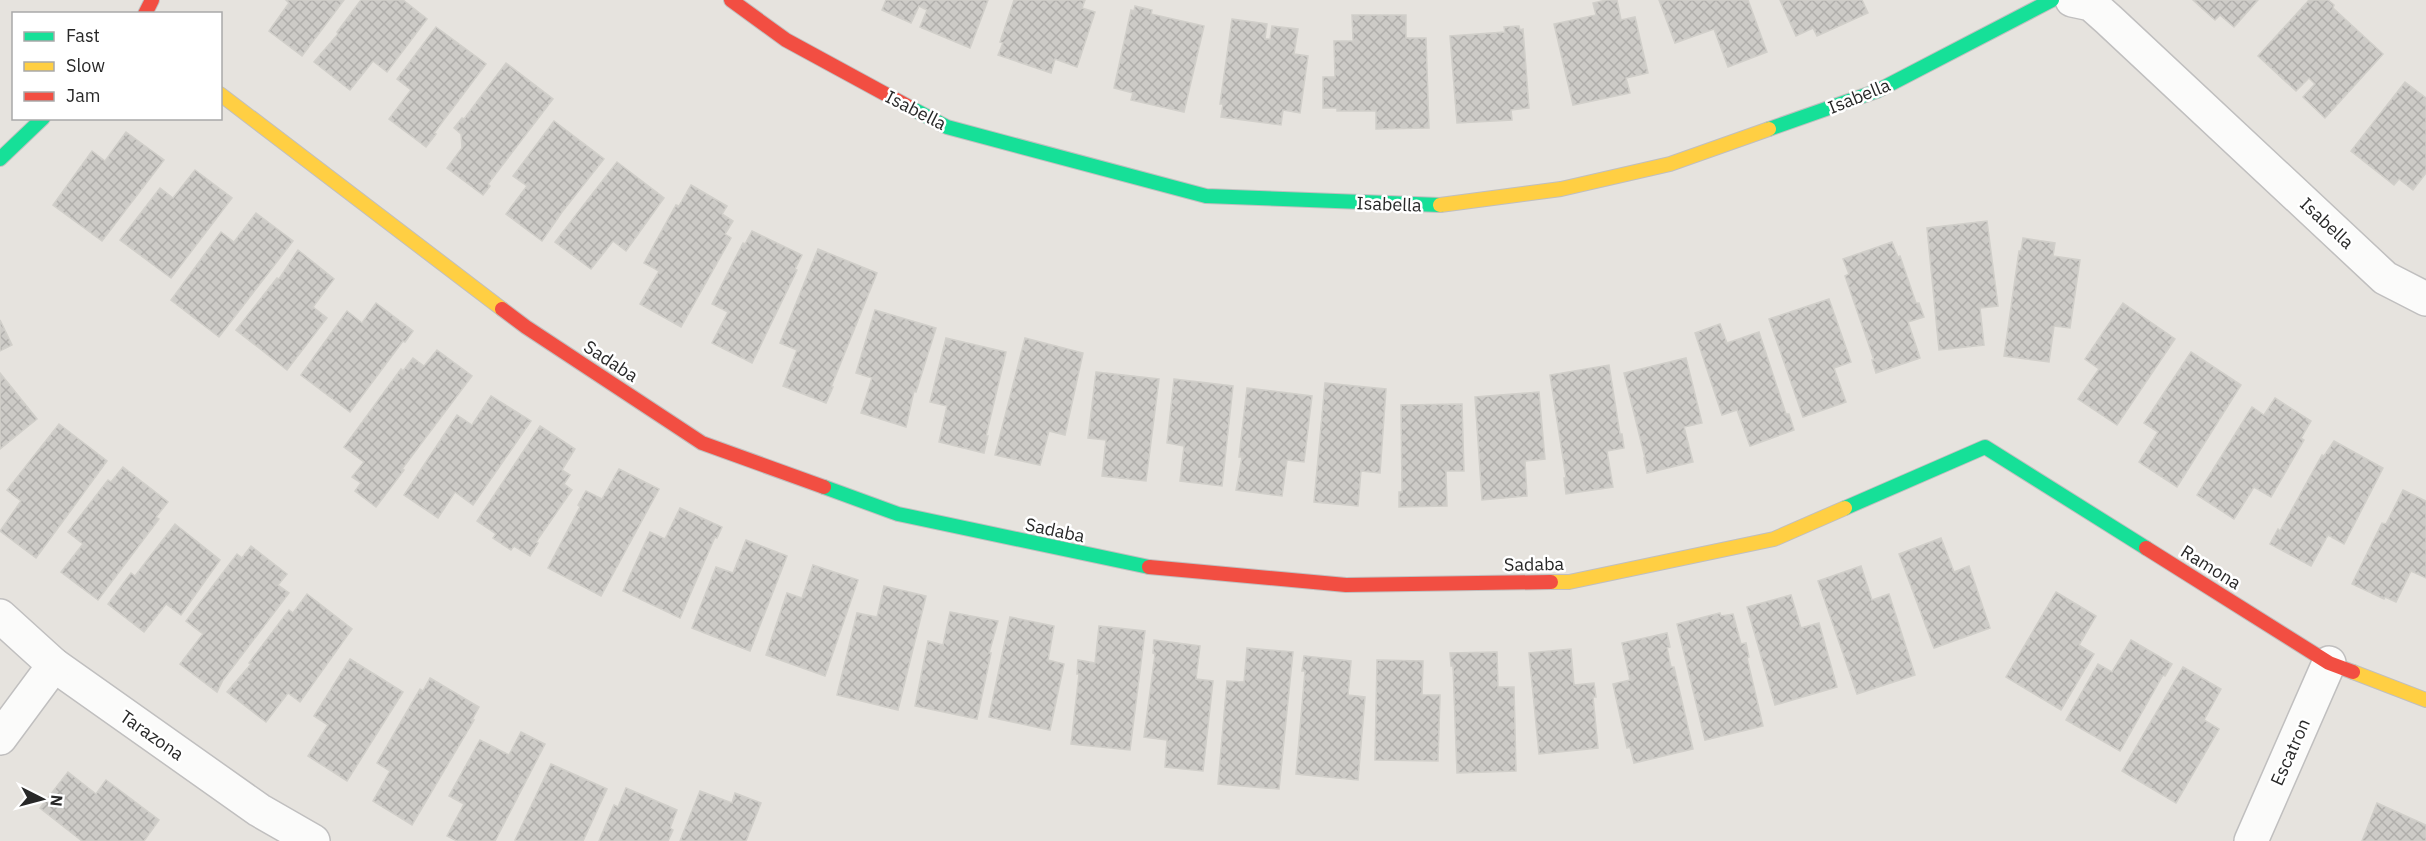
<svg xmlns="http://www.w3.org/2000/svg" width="2426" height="841" viewBox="0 0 2426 841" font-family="'IBM Plex Sans',sans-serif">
<defs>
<pattern id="building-cross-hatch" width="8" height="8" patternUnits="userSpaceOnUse" patternTransform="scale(1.5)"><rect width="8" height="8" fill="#cdcbc7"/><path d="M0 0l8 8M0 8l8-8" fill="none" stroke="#b0aeab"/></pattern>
</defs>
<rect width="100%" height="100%" fill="#e6e3de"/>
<g fill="url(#building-cross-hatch)" stroke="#d1cfca" stroke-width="1.5">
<path d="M286 0H344L302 56 269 31 289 3Z"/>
<path d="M361 0H403L427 19 387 72 373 61 350 90 314 62 338 34 337 32Z"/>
<path d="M886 0H988L970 48 920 27 927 10 919 6 911 23 882 10Z"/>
<path d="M1014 0H1085L1082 8 1095 12 1077 67 1055 59 1051 73 998 55 1003 43 1000 42Z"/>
<path d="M1606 0H1617L1621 20 1635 17 1648 73 1626 78 1630 93 1573 105 1554 24 1596 15 1593 3Z"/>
<path d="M1659 0H1748L1767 52 1728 67 1714 29 1675 43Z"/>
<path d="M1780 0H1862L1868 13 1817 36 1813 28 1796 36Z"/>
<path d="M2193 0H2258L2234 27 2220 15 2215 20Z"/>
<path d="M2309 0H2328L2334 5 2333 8 2383 54 2325 118 2303 97 2315 84 2309 78 2296 91 2258 56Z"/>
<path d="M1135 6 1152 10 1151 14 1204 26 1184 112 1131 100 1133 93 1114 88 1131 10 1134 11Z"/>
<path d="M1352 15H1406V38H1426L1429 128 1376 129V111H1337V108H1323V77H1335L1334 41H1353Z"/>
<path d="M1232 19 1267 24 1265 39H1270L1272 26 1298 29 1294 54 1308 56 1300 113 1283 110 1281 125 1221 117 1223 104H1220Z"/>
<path d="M1519 26 1520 30 1523 29 1529 108 1511 110 1512 120 1457 123 1450 36 1505 32 1504 27Z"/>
<path d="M436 27 486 64 434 133 436 134 426 147 389 119 411 90 397 79Z"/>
<path d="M506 63 553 99 488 184 490 186 483 195 447 168 462 148 461 134 454 128 462 118 464 119Z"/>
<path d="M2405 82 2426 98V173L2413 190 2399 179 2394 185 2351 151Z"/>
<path d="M554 121 604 159 562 212 542 241 506 214 527 186 513 176Z"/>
<path d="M126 132 164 160 102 241 53 205 92 151 105 161Z"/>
<path d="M617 162 664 198 626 251 613 241 591 269 555 242Z"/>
<path d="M195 170 232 198 171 278 120 240 160 188 173 198Z"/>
<path d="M691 185 727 206 722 214 733 221 725 234 731 238 681 327 640 304 659 271 644 263 676 205 679 206Z"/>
<path d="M256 213 293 241 219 337 171 300 221 232 234 242Z"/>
<path d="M1987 221 1998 306 1980 308 1984 345 1939 350 1927 228Z"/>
<path d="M752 231 802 255 795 269 797 270 752 363 712 343 728 312 712 304 743 243 745 244Z"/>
<path d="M2023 238 2055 243 2053 256 2080 260 2070 328 2054 326 2049 362 2004 356 2019 251H2021Z"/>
<path d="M1892 242 1898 257 1900 256 1916 303H1919L1924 317 1908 322 1920 358 1876 373 1872 360H1874L1845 276 1849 274 1843 259Z"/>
<path d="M818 249 877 273 831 387H833L826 403 783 386 797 350 780 343Z"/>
<path d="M298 250 334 279 313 307 327 318 287 370 236 330 277 278 279 279Z"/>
<path d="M1829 299 1851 362 1834 368 1846 402 1803 417 1769 319Z"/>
<path d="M376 303 413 331 405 342 403 341 350 412 301 375 347 311 362 323Z"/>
<path d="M2123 303 2175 339 2117 425 2078 399 2099 369 2085 359Z"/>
<path d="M875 310 936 328 916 392 914 391 906 427 861 413 872 378 856 373Z"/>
<path d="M0 320 12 345 0 351Z"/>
<path d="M1720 324 1727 343 1759 332 1786 414H1789L1794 430 1750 446 1737 410 1722 415 1695 333Z"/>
<path d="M946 338 1006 352 986 436H988L984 453 939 442 947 406 930 402Z"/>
<path d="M1025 338 1083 353 1065 435 1049 431 1040 465 995 455Z"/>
<path d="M437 350 472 376 402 469 404 470 376 507 355 491 361 483 352 477 364 462 344 447 401 369 403 371 413 358 424 366Z"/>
<path d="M2191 352 2241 385 2177 487 2139 462 2158 432 2144 423Z"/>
<path d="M1686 358 1702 423 1684 427 1693 462 1647 473 1644 458H1645L1624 373Z"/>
<path d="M1609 365 1620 434H1622L1624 448 1607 451 1613 487 1566 494 1564 478H1566L1550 375Z"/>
<path d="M1096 372 1159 379 1146 481 1102 476 1106 440 1088 438Z"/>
<path d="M0 373 37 419 0 449Z"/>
<path d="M1174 379 1233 386 1222 486 1180 481 1184 446 1167 443Z"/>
<path d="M1325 383 1386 389 1380 473 1361 471 1358 506 1314 502Z"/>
<path d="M1247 388 1312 396 1304 462 1287 460 1282 496 1236 490 1242 457H1239Z"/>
<path d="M1539 392 1545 459 1525 461 1527 496 1482 500 1475 397Z"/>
<path d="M491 396 531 421 473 505 455 492 438 518 404 495 457 415 472 425Z"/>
<path d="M2275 398 2311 421 2301 438 2304 440 2271 497 2254 487 2234 519 2197 495 2252 407 2264 415Z"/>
<path d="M1462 404 1464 471H1446L1447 506 1399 507V492H1402L1401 405Z"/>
<path d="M59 424 107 461 36 558 0 531 21 501 7 490Z"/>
<path d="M540 426 575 449 562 470 570 475 564 484 572 490 536 542 538 543 530 556 514 546 511 550 493 538 496 534 477 521Z"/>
<path d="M2334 441 2383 468 2344 544 2328 535 2311 566 2270 544 2278 529 2280 531 2322 455 2324 456Z"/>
<path d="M123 467 168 502 156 517 159 519 98 600 61 572 83 544 68 532 108 480 111 482Z"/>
<path d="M619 469 659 489 601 596 548 568 580 507 578 505 586 491 602 499Z"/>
<path d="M2403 490 2426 501V578L2411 571 2396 602 2385 597 2384 599 2352 584 2382 523 2386 524Z"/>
<path d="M680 508 722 527 717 538 715 537 680 618 623 591 650 532 665 539Z"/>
<path d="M175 524 220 560 181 615 166 604 144 632 108 604 131 573 135 576Z"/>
<path d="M1941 538 1954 572 1969 566 1990 628 1934 648 1899 554Z"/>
<path d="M746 540 787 556 750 651 692 628 716 567 733 573Z"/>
<path d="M251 546 287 574 278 585 289 593 223 680 217 692 180 664 203 634 186 621 237 554 242 558Z"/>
<path d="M813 565 858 580 825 676 766 655 787 593 802 598Z"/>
<path d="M1861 566 1872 600 1889 594 1915 675 1857 694 1818 581Z"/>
<path d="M884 586 926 596 898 710 837 695 857 613 877 617Z"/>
<path d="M2056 592 2096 616 2079 645 2094 654 2061 710 2006 677Z"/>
<path d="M307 594 352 629 300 702 288 693 266 722 227 692 251 664 249 663 289 610 293 613Z"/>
<path d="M1791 595 1801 628 1819 623 1837 687 1775 705 1747 607Z"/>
<path d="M950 612 998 621 989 653H991L977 719 915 706 928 641 943 645Z"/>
<path d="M1720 613 1721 616 1733 614 1741 644 1746 643 1749 657 1747 658 1763 726 1705 740 1677 624Z"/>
<path d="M1010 617 1054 626 1048 660 1064 664 1050 730 989 717Z"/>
<path d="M1099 626 1145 631 1130 750 1071 744 1079 674H1077L1078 660 1095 663Z"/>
<path d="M1667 633 1670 647 1667 648 1671 667H1674L1693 749 1634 763 1630 747 1627 748 1613 684 1630 680 1622 643Z"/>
<path d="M1154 640 1200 646 1196 679 1213 681 1203 771 1165 767 1167 740 1144 737 1155 654 1153 653Z"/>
<path d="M2131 640 2172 664 2165 676 2163 675 2120 751 2066 720 2098 664 2112 672Z"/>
<path d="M1247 648 1293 652 1279 789 1218 784 1227 681 1244 682Z"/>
<path d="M1571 649 1574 685 1594 683 1596 697H1593L1598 748 1539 754 1529 653Z"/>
<path d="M1497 652 1498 687H1514L1516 771 1457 773 1453 666H1451L1450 653Z"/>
<path d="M1304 656 1351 661 1348 695 1365 697 1358 780 1296 774 1305 671H1302Z"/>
<path d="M350 659 403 692 347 781 308 756 328 725 314 716Z"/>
<path d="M1377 660 1423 661 1422 695H1440L1438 761 1375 760Z"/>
<path d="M2183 667 2221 689 2204 720 2219 729 2176 803 2122 771Z"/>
<path d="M430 678 479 707 472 720H474L412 825 373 801 390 771 377 763 420 689 423 691Z"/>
<path d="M521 732 545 744 495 841H457L447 836 464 804 449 796 480 740 509 755Z"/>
<path d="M551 764 607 789 583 841H518L515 840Z"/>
<path d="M68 772 96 794 106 780 159 820 144 841H82L40 808Z"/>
<path d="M626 788 677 810 670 828 673 830 668 841H599L614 805 618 807Z"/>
<path d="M700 791 732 803 735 793 761 803 746 841H680Z"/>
<path d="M2377 803 2426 825V841H2362Z"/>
</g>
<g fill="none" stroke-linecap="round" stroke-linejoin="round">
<g stroke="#c0bfbf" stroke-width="36">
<g id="street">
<path d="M2072 0 2091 4 2109 20 2385 278 2426 299"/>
<path d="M0 616 54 665 259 810 313 841"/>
<path d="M0 738 54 665"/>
<path d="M2251 841 2329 663"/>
</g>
</g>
<g stroke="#c0bfbf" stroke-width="16">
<g id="fast">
<path d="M911 108 947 127 1206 196 1440 205"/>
<path d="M1769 129 1877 91 2052 0"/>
<path d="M0 159 43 118"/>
<path d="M824 487 898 514 1149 567"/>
<path d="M1845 508 1985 447 2146 548"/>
</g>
</g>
<g stroke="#c0bfbf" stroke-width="16">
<g id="slow">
<path d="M220 94 502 309"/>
<path d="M1440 205 1561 189 1670 164 1769 129"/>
<path d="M1551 582H1569L1774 539 1845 508"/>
<path d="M2353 672 2426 700"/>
</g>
</g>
<g stroke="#c0bfbf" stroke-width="16">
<g id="jam">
<path d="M731 0 786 40 911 108"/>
<path d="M145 14 152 0"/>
<path d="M502 309 526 327 702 443 824 487"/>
<path d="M2146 548 2329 663 2353 672"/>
<path d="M1149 567 1346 585 1551 582"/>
</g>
</g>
<use href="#street" stroke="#fbfbfa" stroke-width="33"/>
<use href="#fast" stroke="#16e098" stroke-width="14"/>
<use href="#slow" stroke="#ffcf43" stroke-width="14"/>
<use href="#jam" stroke="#f24e42" stroke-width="14"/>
</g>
<g text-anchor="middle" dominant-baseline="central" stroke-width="5" stroke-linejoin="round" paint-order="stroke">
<g font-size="18" fill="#282828" stroke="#fff">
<text transform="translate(1859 96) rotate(-22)">Isabella</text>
<text transform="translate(916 110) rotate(27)">Isabella</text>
<text transform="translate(1389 204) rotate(2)">Isabella</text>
<text transform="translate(2327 223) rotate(43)">Isabella</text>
<text transform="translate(611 361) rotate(33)">Sadaba</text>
<text transform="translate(1055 530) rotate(12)">Sadaba</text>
<text transform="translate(1534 564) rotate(-1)">Sadaba</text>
<text transform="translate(2211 567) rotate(32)">Ramona</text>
<text transform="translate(152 735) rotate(35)">Tarazona</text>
<text transform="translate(2290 752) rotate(-66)">Escatron</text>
</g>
</g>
<rect x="12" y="12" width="210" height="108" fill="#ffffff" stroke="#a9a9a9" stroke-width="1.5"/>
<rect x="24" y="32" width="30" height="9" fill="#16e098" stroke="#a9a9a9" stroke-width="1.5"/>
<text x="66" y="42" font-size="18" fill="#282828">Fast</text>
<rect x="24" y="62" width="30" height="9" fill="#ffcf43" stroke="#a9a9a9" stroke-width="1.5"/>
<text x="66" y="72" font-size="18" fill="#282828">Slow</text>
<rect x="24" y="92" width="30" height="9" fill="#f24e42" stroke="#a9a9a9" stroke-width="1.5"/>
<text x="66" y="102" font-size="18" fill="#282828">Jam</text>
<g transform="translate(42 799) rotate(96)" stroke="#ffffff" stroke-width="4.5" paint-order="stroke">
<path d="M0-4.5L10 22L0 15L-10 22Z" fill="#282828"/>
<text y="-9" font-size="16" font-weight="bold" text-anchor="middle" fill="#282828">N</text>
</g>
</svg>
